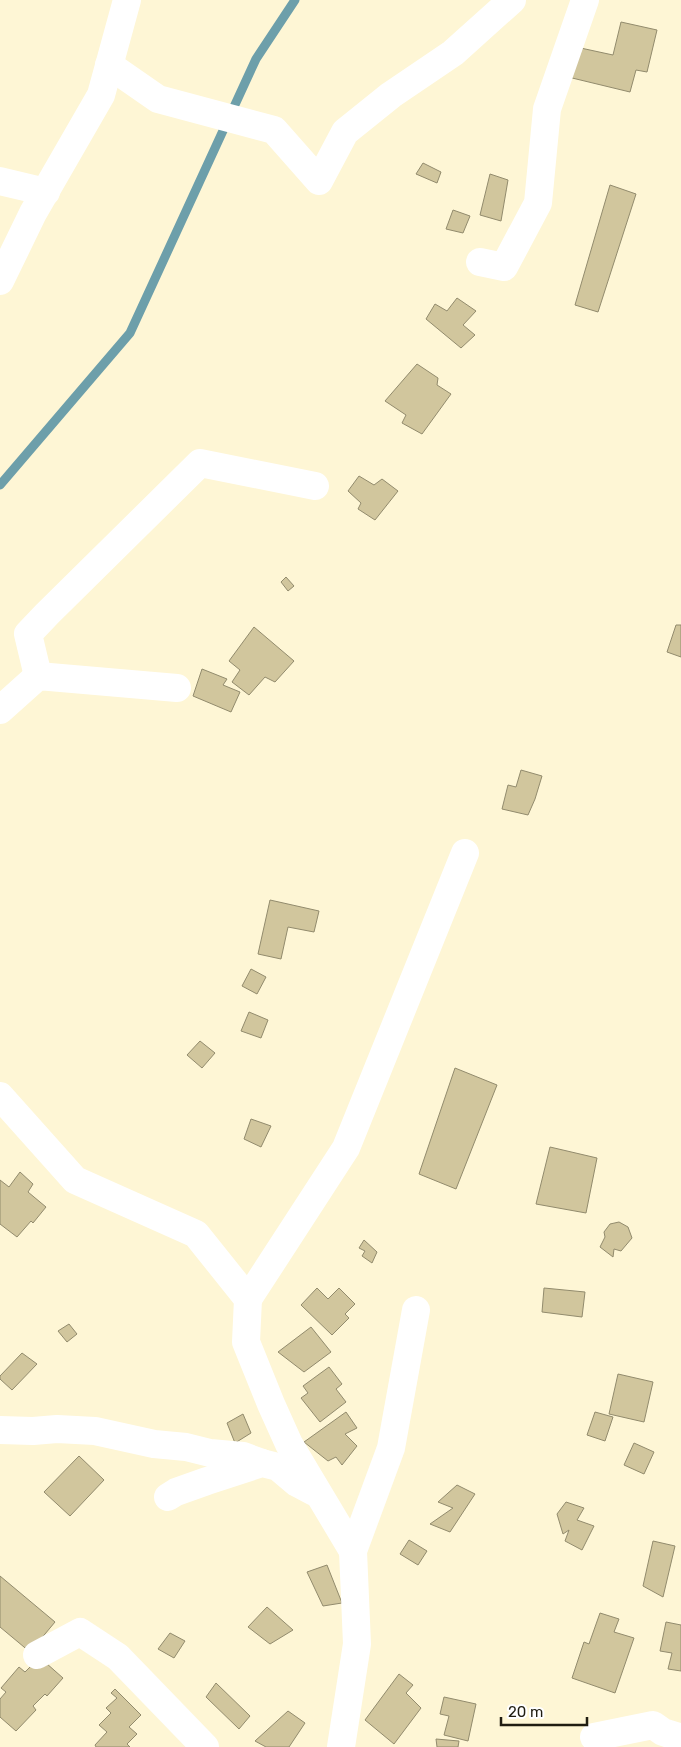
<svg xmlns="http://www.w3.org/2000/svg" width="681" height="1747" viewBox="0 0 681 1747" font-family="Rubik,sans-serif">
<rect width="100%" height="100%" fill="#fef6d5"/>
<g fill="none" stroke-linecap="round" stroke-linejoin="round">
<path stroke="#6d9faa" stroke-width="9" d="M0 485 130 333 256 59 295 0"/>
</g>
<g fill="#d1c69d" stroke="#928b6d">
<path d="M621 22 657 30 647 72 636 70 630 92 568 77 576 47 613 55Z"/>
<path d="M423 163 441 172 437 183 416 174Z"/>
<path d="M490 174 508 180 501 221 480 215Z"/>
<path d="M610 185 636 194 598 312 575 305Z"/>
<path d="M453 210 470 216 463 233 446 229Z"/>
<path d="M457 298 476 311 463 325 475 335 461 348 426 319 435 304 447 311Z"/>
<path d="M417 364 438 378 437 385 451 394 422 434 402 423 406 415 385 401Z"/>
<path d="M359 476 374 485 382 479 398 491 375 520 358 509 361 503 348 491Z"/>
<path d="M286 577 294 586 288 591 281 582Z"/>
<path d="M676 625H681V657L667 652Z"/>
<path d="M254 627 294 661 275 682 265 677 249 695 232 682 240 670 229 661Z"/>
<path d="M202 669 227 679 223 685 240 692 231 712 193 696Z"/>
<path d="M521 770 542 776 535 799 528 815 502 809 508 785 516 787Z"/>
<path d="M270 900 319 911 314 932 288 927 281 959 258 954Z"/>
<path d="M251 969 266 977 257 994 242 986Z"/>
<path d="M249 1012 268 1020 261 1038 241 1031Z"/>
<path d="M200 1041 215 1053 202 1068 187 1055Z"/>
<path d="M455 1068 497 1085 456 1189 419 1174Z"/>
<path d="M251 1119 271 1126 261 1147 244 1139Z"/>
<path d="M550 1147 597 1158 586 1213 536 1204Z"/>
<path d="M20 1172 33 1184 28 1192 46 1207 33 1223 31 1221 17 1237 0 1224V1180L9 1187Z"/>
<path d="M619 1222 628 1227 632 1238 621 1251 614 1249 613 1257 600 1247 605 1237 604 1232 610 1224Z"/>
<path d="M364 1240 377 1252 372 1263 362 1256 365 1251 359 1248Z"/>
<path d="M317 1288 328 1299 339 1288 355 1304 345 1314 349 1318 332 1335 301 1305Z"/>
<path d="M544 1288 585 1292 582 1317 542 1312Z"/>
<path d="M69 1324 77 1334 67 1342 58 1331Z"/>
<path d="M311 1327 331 1352 304 1372 278 1352Z"/>
<path d="M22 1353 37 1364 12 1390 0 1379V1376Z"/>
<path d="M329 1367 342 1384 336 1389 346 1402 320 1422 301 1398 308 1393 303 1386Z"/>
<path d="M618 1374 653 1382 644 1422 609 1414Z"/>
<path d="M346 1412 357 1428 345 1434 357 1446 342 1465 336 1457 328 1461 304 1442Z"/>
<path d="M595 1412 613 1417 605 1441 587 1435Z"/>
<path d="M243 1414 251 1433 235 1443 227 1423Z"/>
<path d="M634 1443 654 1452 644 1474 624 1465Z"/>
<path d="M79 1456 104 1480 70 1516 44 1492Z"/>
<path d="M457 1485 475 1494 450 1532 430 1524 453 1508 438 1502Z"/>
<path d="M566 1502 584 1508 577 1520 594 1526 582 1550 565 1541 569 1530 563 1534 557 1514Z"/>
<path d="M409 1540 427 1551 418 1565 400 1554Z"/>
<path d="M653 1541 675 1546 663 1597 643 1586Z"/>
<path d="M327 1565 342 1603 323 1606 307 1572Z"/>
<path d="M0 1576 55 1622 30 1652 0 1627Z"/>
<path d="M267 1607 293 1630 270 1644 248 1627Z"/>
<path d="M600 1613 619 1619 614 1632 634 1638 615 1693 572 1678 584 1642 589 1644Z"/>
<path d="M666 1622 681 1625V1671L668 1669 672 1653 660 1651Z"/>
<path d="M170 1633 185 1641 174 1658 158 1649Z"/>
<path d="M36 1661 46 1663 63 1678 47 1696 45 1694 33 1706 36 1710 16 1731 0 1717V1699L6 1692 1 1688 19 1667 25 1672Z"/>
<path d="M399 1674 413 1685 406 1693 421 1708 394 1744 365 1720Z"/>
<path d="M216 1683 250 1716 239 1729 206 1697Z"/>
<path d="M115 1689 141 1715 129 1727 137 1734 127 1744 130 1747H96L95 1745 107 1732 99 1725 111 1713 106 1708 117 1698 111 1693Z"/>
<path d="M444 1697 476 1704 468 1741 444 1735 449 1716 440 1714Z"/>
<path d="M288 1711 305 1723 289 1747H266L255 1741Z"/>
<path d="M436 1739 459 1741 458 1747H437Z"/>
</g>
<g fill="none" stroke-linecap="round" stroke-linejoin="round">
<g stroke="#fff" stroke-width="28">
<path d="M109 65 158 99 274 130 319 181 345 132 391 95 453 53 512 0"/>
<path d="M0 181 46 192"/>
<path d="M480 262 504 267 538 203 547 109 585 0"/>
<path d="M0 281 33 213 101 95 127 0"/>
<path d="M38 676 28 634 47 614 200 463 315 486"/>
<path d="M0 710 38 676 177 688"/>
<path d="M0 1096 75 1180 196 1234 248 1299 246 1342 271 1404 289 1444 353 1551"/>
<path d="M248 1299 346 1148 465 853"/>
<path d="M0 1430 33 1431 57 1429 95 1431 154 1444 186 1447 210 1453 243 1456 262 1463"/>
<path d="M168 1497 176 1492 207 1481 262 1463 278 1467 297 1483 314 1492"/>
<path d="M37 1655 80 1632 118 1657 205 1747"/>
<path d="M594 1737 653 1725 663 1732 679 1737 681 1739"/>
<path d="M341 1747 357 1644 353 1551 391 1448 416 1310"/>
</g>
</g>
<path d="M501 1717v8h86v-8" fill="none" stroke="#201d11" stroke-width="2.5"/>
<text x="508" y="1717" font-size="15" fill="#201d11" stroke="#ffffff" stroke-width="4" paint-order="stroke">20 m</text>
</svg>
